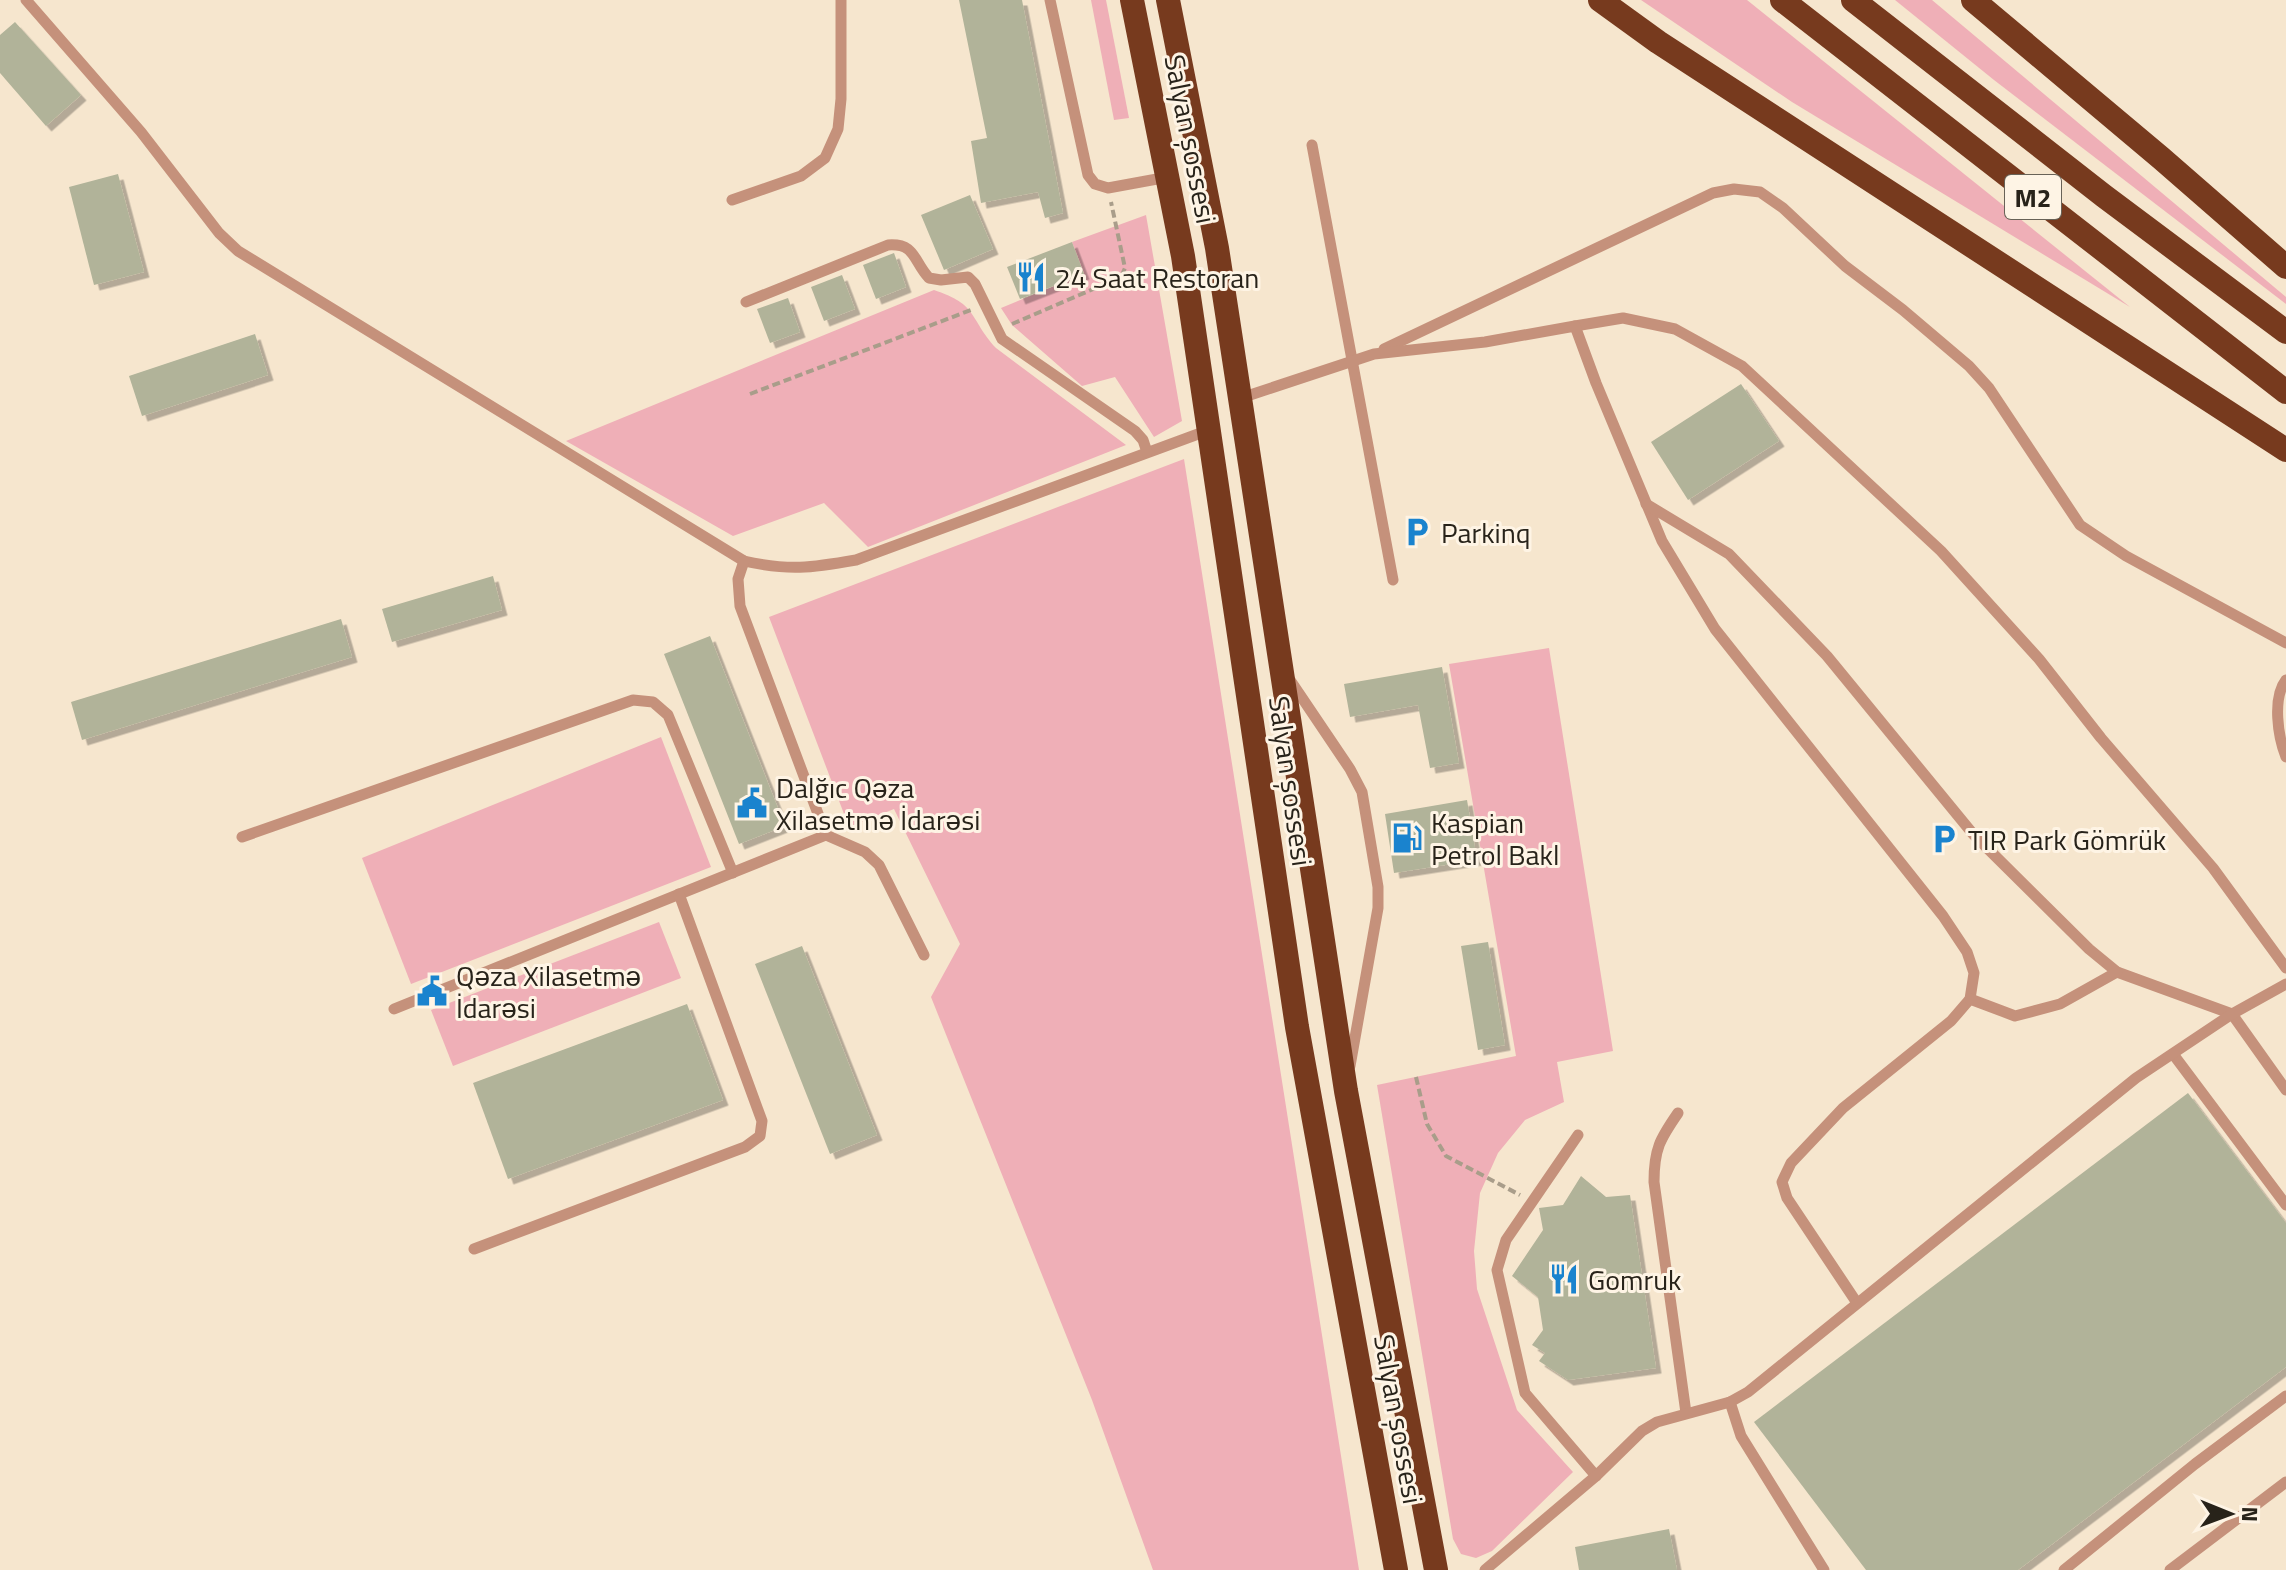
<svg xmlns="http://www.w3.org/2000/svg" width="2286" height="1570" viewBox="0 0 2286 1570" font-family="'Titillium Web',sans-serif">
<defs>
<filter id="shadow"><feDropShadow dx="5.5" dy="5.5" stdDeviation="0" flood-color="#0004"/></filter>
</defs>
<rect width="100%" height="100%" fill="#f6e6ce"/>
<g fill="#efafb7">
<path d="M1091 0H1106L1129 118 1114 120Z"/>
<path d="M1641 0H1747L2130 307 1792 102Z"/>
<path d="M1895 0H1932L2286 297V304L1994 80Z"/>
<path d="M1146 215 1182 421 1154 437 1115 377 1082 386 1012 325 1001 308 1084 274 1072 242Z"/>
<path d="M934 290C979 305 968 317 996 348L1126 445 868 547 824 503 733 536 566 441Z"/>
<path d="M1184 459 1359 1570H1153L1092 1400 931 997 960 944 894 809 849 827 769 617Z"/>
<path d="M1549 648 1613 1051 1557 1062 1564 1102 1525 1120 1498 1153 1480 1193 1474 1251 1477 1289 1517 1410 1573 1472 1492 1551 1476 1558 1461 1554 1453 1539 1377 1085 1516 1056 1449 664Z"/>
<path d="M661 737 711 867 411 984 362 858Z"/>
<path d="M659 922 681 978 453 1066 431 1010Z"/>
</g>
<g fill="#b1b399" filter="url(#shadow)">
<path d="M959 0H1022L1063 213 1045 218 1038 192 981 203 971 141 987 138Z"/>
<path d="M15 22 81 95 46 126 0 73V35Z"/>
<path d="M118 174 144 272 94 285 69 187Z"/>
<path d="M970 195 993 249 944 270 921 215Z"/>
<path d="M1072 242 1084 274 1020 299 1007 267Z"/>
<path d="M894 253 906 287 876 299 863 265Z"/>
<path d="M842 275 855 309 824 321 811 287Z"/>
<path d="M788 298 800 332 770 343 757 309Z"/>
<path d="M255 334 268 375 142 416 129 376Z"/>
<path d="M1741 384 1779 441 1688 500 1651 442Z"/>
<path d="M493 576 502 610 392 642 382 609Z"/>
<path d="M341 619 352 657 82 740 71 702Z"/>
<path d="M710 636 785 826 739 844 664 654Z"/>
<path d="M1442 667 1459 763 1430 768 1418 705 1350 717 1344 684Z"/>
<path d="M1467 800 1477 860 1394 873 1385 814Z"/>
<path d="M1488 942 1505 1045 1478 1050 1461 946Z"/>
<path d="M802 946 877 1135 830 1154 755 964Z"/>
<path d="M687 1004 723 1100 508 1179 473 1083Z"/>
<path d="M2188 1093 2286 1223V1367L2018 1570H1866L1754 1422Z"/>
<path d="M1581 1176 1606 1197 1630 1195 1656 1368 1568 1380 1539 1361 1545 1353 1532 1345 1543 1330 1538 1297 1512 1276 1543 1230 1539 1208 1563 1205Z"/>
<path d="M1669 1529 1677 1570H1579L1575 1547Z"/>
</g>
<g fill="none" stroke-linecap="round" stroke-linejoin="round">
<g stroke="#a99d8a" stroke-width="4" stroke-dasharray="8 4" stroke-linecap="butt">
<path d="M1012 324 1121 277 1125 268 1111 202"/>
<path d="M750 394 971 310"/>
<path d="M1416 1077 1427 1124 1446 1156 1520 1195"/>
</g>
<g stroke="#c5917b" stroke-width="11">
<path d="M26 0 141 132 219 233 238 251 744 561C789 571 811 568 856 560L1209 430"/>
<path d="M1050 0 1088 175 1095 184 1108 188 1168 177"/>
<path d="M1312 145 1393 580"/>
<path d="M732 200 801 176 825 158 838 129 841 99V0"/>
<path d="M746 302 888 245C916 243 913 261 929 278L941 280 968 277 975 284 1002 339 1135 431 1143 440 1147 452"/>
<path d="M1575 326 1623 318 1675 329 1742 366 1941 551 2039 659 2101 738 2213 868 2286 968"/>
<path d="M1384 349 1713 193 1734 189 1760 192 1783 208 1845 266 1903 310 1969 366 1989 388 2080 525 2126 556 2286 643"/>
<path d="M1241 398 1374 354 1485 342 1575 326 1596 383 1662 541 1715 629 1943 916 1967 952 1974 973 1970 999 1951 1021 1843 1108 1791 1163 1782 1182 1787 1198 1857 1303"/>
<path d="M1646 504 1729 554 1827 656 1973 834 2089 949 2117 972 2232 1014 2286 1090"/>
<path d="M1290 680 1350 769 1362 792 1378 887V908L1350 1066"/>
<path d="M2286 680C2272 698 2278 737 2286 757"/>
<path d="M826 835 865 852 879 865 924 955"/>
<path d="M242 837 633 700 653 702 668 715 733 873"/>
<path d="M1970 999 2015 1016 2060 1004 2117 972"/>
<path d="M394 1009 826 835 740 606 738 579 744 561"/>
<path d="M2173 1054 2286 1205"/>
<path d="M1678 1113C1660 1139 1654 1149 1654 1182L1686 1413"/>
<path d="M1578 1135 1506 1240 1497 1270 1525 1393 1596 1476"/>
<path d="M474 1249 745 1147 760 1136 762 1121 679 894"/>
<path d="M1730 1402 1741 1436 1824 1570"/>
<path d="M1485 1570 1596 1476 1642 1431 1657 1422 1730 1402 1748 1392 2136 1078 2232 1014 2286 984"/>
<path d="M2064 1570 2195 1464 2286 1396"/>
<path d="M2170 1570 2286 1482"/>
</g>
<g stroke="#773a1e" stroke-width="24">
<path d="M1132 0 1183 256 1297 1027 1396 1570"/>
<path d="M1168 0 1217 248 1346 1091 1436 1570"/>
<path d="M1600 0 1658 42 2286 450"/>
<path d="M1782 0 2286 392"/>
<path d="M1853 0 2104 196 2286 332"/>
<path d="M1973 0 2161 158 2286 267"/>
</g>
</g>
<defs>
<g id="restaurant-bare" transform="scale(2.4)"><path d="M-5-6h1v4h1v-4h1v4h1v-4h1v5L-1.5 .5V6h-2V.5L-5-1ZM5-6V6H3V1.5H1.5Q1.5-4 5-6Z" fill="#1a83ce" stroke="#fef4e5" stroke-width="2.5" paint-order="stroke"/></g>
<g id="parking-bare" transform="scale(2.4)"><path d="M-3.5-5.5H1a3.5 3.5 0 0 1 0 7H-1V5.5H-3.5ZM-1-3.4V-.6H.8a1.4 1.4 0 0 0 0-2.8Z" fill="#1a83ce" stroke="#fef4e5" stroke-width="2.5" paint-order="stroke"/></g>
<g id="civic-bare" transform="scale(2.4)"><path d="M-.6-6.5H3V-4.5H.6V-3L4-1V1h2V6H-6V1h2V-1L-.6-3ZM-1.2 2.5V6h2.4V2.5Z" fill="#1a83ce" stroke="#fef4e5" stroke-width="2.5" paint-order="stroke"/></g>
<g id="fuel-bare" transform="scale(2.4)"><path d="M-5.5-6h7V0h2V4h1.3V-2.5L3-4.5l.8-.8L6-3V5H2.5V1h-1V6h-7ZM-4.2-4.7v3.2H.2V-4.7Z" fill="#1a83ce" stroke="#fef4e5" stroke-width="2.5" paint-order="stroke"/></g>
</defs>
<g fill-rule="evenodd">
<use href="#restaurant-bare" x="1031" y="277"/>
<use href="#parking-bare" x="1417" y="532"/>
<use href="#civic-bare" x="752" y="803"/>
<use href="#fuel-bare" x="1407" y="838"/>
<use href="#parking-bare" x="1944" y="839"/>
<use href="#civic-bare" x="432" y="991"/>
<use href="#restaurant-bare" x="1564" y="1279"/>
</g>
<g text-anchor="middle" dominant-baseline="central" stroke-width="6" stroke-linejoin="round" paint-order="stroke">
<rect fill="#fef4e5" stroke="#686257" stroke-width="2" x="2005" y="175" width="56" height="44" rx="6"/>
<g font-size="26" font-weight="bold" fill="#28231a">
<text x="2033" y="197">M2</text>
</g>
<g font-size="28" fill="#28231a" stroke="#fef4e5">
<text transform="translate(1191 139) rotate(79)">Salyan şossesi</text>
<text transform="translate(1291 781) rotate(82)">Salyan şossesi</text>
<text transform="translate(1399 1419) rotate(80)">Salyan şossesi</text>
</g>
<g font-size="28" fill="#28231a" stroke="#fef4e5" text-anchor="start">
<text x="1055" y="277">24 Saat Restoran</text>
<text x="1441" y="532">Parkinq</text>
<text x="776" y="787">Dalğıc Qəza<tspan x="776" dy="32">Xilasetmə İdarəsi</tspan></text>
<text x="1431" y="822">Kaspian<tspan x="1431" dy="32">Petrol Bakl</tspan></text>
<text x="1968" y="839">TIR Park Gömrük</text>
<text x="456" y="975">Qəza Xilasetmə<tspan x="456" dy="32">İdarəsi</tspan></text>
<text x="1588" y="1279">Gomruk</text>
</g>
</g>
<g transform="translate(2230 1514) rotate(91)" stroke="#fef4e5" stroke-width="6" paint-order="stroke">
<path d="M0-6L14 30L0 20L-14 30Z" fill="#28231a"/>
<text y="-12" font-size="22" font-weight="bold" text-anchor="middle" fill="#28231a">N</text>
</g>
</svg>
